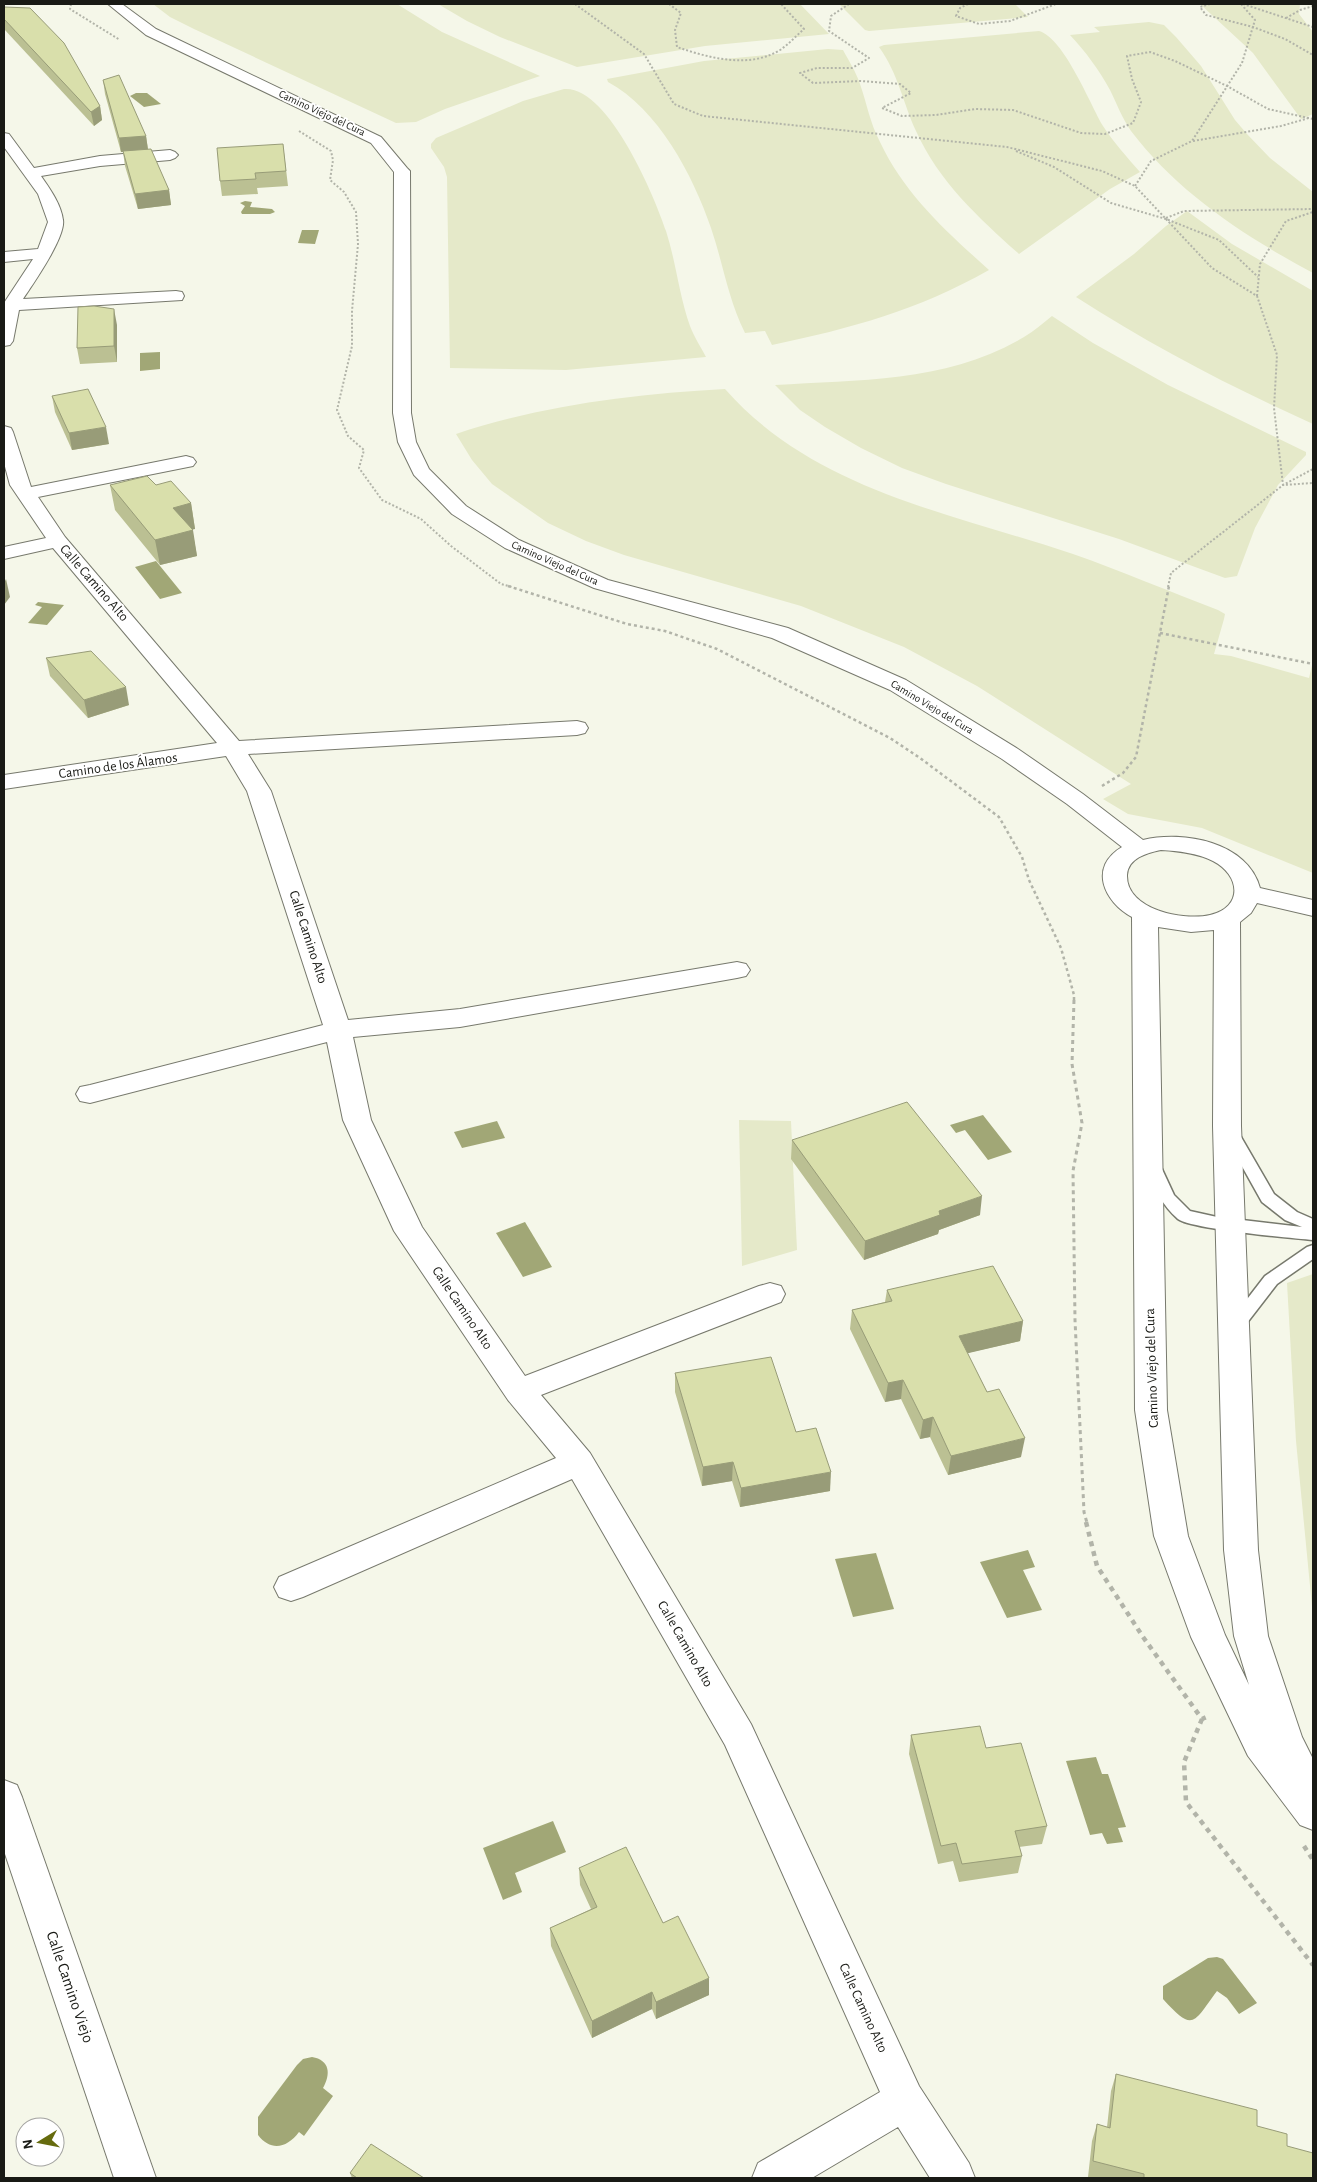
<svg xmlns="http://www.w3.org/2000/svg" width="1317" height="2182" viewBox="0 0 1317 2182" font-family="'Alegreya Sans',sans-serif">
<rect width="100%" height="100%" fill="#f5f7e9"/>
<g fill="#e5e9c9">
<path d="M153 4H397L442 32 540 76 445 109 416 122 396 123 194 29 170 17Z"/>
<path d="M438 4H800L829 34 705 46 577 67 500 37 467 21Z"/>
<path d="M839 4H1015L1028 17 869 31 865 30Z"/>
<path d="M1200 4H1300L1299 14 1313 32V114L1301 119 1253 53Z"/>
<path d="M1149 22 1164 25 1176 37 1201 66 1235 120 1247 134 1270 158 1313 192V273C1246 237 1178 193 1131 131 1122 118 1117 104 1110 90 1099 70 1086 52 1070 35L1100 32 1094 27Z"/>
<path d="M1039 31C1064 38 1090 104 1103 126 1114 143 1127 157 1140 172L1110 189 1019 254C979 218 939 182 916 131 903 103 898 73 879 47L884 45Z"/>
<path d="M828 49 843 50C849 61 856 72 860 84 867 104 870 123 880 142 905 195 947 232 989 270 916 311 852 328 772 345L765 331 745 333C728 299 723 263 711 228 693 175 658 109 608 82L607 79 704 61Z"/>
<path d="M564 89C608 85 655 197 666 231 676 262 679 295 690 326 694 337 701 347 706 357L566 370 450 368 447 177 444 167 431 148V144L436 138 523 101Z"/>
<path d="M1187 211 1232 244 1313 291V424C1231 387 1152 346 1076 297L1134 254 1166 226Z"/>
<path d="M1052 316 1093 343 1168 385 1306 452V455L1278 485 1255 528 1237 576 1225 578 1119 539 946 484 902 468 861 448 825 427 800 410 775 385C859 380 950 382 1024 337 1034 331 1043 323 1052 316Z"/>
<path d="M725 389C814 490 951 513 1073 554 1122 571 1170 592 1218 610L1225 614 1224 619 1214 654 1231 656 1309 678 1313 661V873L1202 828 1128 814 1103 799 1131 784 977 686 904 647 801 606 624 555 586 541 548 523 492 484 472 460 456 434C543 405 634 394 725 389Z"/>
<path d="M739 1120 791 1121 797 1250 742 1266Z"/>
<path d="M1313 1274V1617L1296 1441 1287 1283Z"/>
</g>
<g fill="#a1a776">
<path d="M136 93H147L161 104 144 107 130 96Z"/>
<path d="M245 201 252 202 250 207 272 209 275 212 270 214H242L241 212 245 206 240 203Z"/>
<path d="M302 230H319L315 244 298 243Z"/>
<path d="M160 352V369L140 371V353Z"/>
<path d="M156 561 182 593 160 599 135 567Z"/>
<path d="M38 602 64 605 47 625 28 623 42 607 35 605Z"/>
<path d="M983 1115 1012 1152 988 1160 965 1130 956 1133 950 1125Z"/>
<path d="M497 1121 505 1138 462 1148 454 1132Z"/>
<path d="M525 1222 552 1267 523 1277 496 1233Z"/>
<path d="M1028 1550 1035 1567 1023 1570 1042 1610 1007 1618 980 1562Z"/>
<path d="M876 1553 894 1609 853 1617 835 1559Z"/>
<path d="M1096 1757 1102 1774H1108L1126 1827 1118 1828 1123 1842 1107 1844 1102 1833 1090 1835 1066 1761Z"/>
<path d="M553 1821 566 1852 515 1873 522 1892 503 1900 483 1848Z"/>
<path d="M1217 1957 1223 1959 1257 2003 1239 2014 1227 1998 1217 1991C1193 2023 1194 2033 1163 1999V1986L1208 1958Z"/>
<path d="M312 2057C330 2060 331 2074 323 2088L333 2096 304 2136 299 2132C287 2148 271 2152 258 2135V2117L297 2065 303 2059Z"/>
</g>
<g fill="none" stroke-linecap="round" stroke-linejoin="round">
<g stroke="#77796d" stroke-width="3">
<g id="lane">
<path d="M1232 1129 1237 1130 1274 1194 1297 1212 1313 1219V1240C1291 1238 1191 1229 1178 1219 1162 1205 1155 1189 1147 1171L1149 1167 1155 1165 1161 1167 1174 1195 1190 1211 1217 1217 1302 1227 1285 1220 1262 1202 1224 1134 1227 1130Z"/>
<path d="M1313 1245V1259L1277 1284 1243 1328 1237 1330 1231 1328 1229 1324 1231 1320 1265 1276 1307 1247Z"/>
</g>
</g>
<g stroke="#77796d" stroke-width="2">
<g id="street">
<path d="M108 4H122L156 29 381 137 407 168 410 171 411 413 416 442 429 469 466 506 519 540 608 580 788 628 906 680 1018 749 1083 794 1143 840C1183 830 1248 842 1260 888L1313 900V916L1257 903 1251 913 1240 922 1241 1126 1258 1550 1268 1636 1302 1737 1313 1759V1830L1300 1825 1248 1756 1191 1637 1154 1536 1135 1410 1132 917C1104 902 1088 867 1122 847L1067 804 1002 759 890 690 772 638 594 588 505 548 452 514 414 475 398 442 393 413 394 172 371 143 146 35ZM1161 850C1179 851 1197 853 1213 861 1240 875 1244 907 1210 915 1184 921 1126 910 1127 875 1128 858 1147 853 1161 850ZM1158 927 1191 932 1214 930 1213 1126 1224 1550 1234 1636 1249 1685 1225 1635 1188 1536 1167 1410Z"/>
<path d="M4 133 9 134 34 168 100 156 170 150 175 152 178 155 175 158 170 160 100 166 41 176C50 189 61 204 63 220 66 237 33 284 23 299L176 291 182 292 184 296 182 300 19 310 13 341 10 345 4 346V303L33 259 4 262V252L38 249 48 222 38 194 4 147Z"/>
<path d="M4 426 11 428 13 432 31 487 186 456 193 458 196 462 193 466 38 497 65 537 239 741 577 721 585 723 588 728 585 733 577 735 248 754 271 791 348 1020 460 1009 737 962 746 964 750 970 746 976 737 978 460 1027 353 1037 371 1120 422 1227 525 1376 759 1286 770 1283 781 1286 785 1294 781 1302 541 1395 590 1453 751 1724 919 2086 969 2163 975 2178H930L898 2127 812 2178H752L758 2163 880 2092 725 1745 572 1479 303 1597 291 1601 279 1597 274 1587 279 1577 556 1458 508 1400 394 1231 343 1120 327 1042 90 1103 80 1101 76 1094 80 1087 90 1085 323 1025 247 791 226 756 4 789V775L217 743 53 548 4 559V547L46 538 10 485 4 463Z"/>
<path d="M4 1780 17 1785 22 1797 156 2178H114L4 1851Z"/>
</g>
</g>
<g stroke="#b2b4a9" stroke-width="2" stroke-dasharray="2 2" stroke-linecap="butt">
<path d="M71 4 70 9 120 40"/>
<path d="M575 4 644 54 674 104 703 116 1007 147 1102 171 1135 186 1212 268 1257 296 1277 355 1274 408 1283 485 1313 483"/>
<path d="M669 4 681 13 675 30 677 47C709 58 749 69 780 50 789 44 796 36 804 29L781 4"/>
<path d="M849 4 831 16 829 31 869 58 852 68H817L800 73 813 83 861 81 900 84 911 93 882 108 902 116 936 115 975 109 1013 110 1081 133 1105 134 1133 123 1141 102 1132 79 1127 56 1150 52 1175 61 1227 86 1268 109 1313 119"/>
<path d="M968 4 960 8 956 16 979 24 1010 21 1056 4"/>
<path d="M1210 4 1200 7 1206 15 1253 27 1285 39 1313 55"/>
<path d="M1243 4 1313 27"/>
<path d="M1286 18 1300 10 1313 6"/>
<path d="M299 131 331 151 333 160 330 180 344 192 356 212 358 244 352 311V346L337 410 348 436 364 450 359 468 382 500 421 519 451 546 501 584 512 587"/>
<path d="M1193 141 1281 126 1309 118"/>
<path d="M1016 151 1054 167 1111 203 1166 219 1219 240 1258 277"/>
<path d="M1135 186 1151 161 1192 141 1242 63 1255 20 1241 4"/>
<path d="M1166 218 1184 211 1313 209"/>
<path d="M1257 296 1260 264 1286 221 1313 212"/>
<path d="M1168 587 1171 573 1283 485 1313 469"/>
</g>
<g stroke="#b2b4a9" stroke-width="2.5" stroke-dasharray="3 3" stroke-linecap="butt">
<path d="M508 586 627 624 665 631 717 649 890 738 920 758 999 817 1022 857 1029 880 1061 948 1074 995V1001"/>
<path d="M1160 633 1313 664"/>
<path d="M1102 786 1123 773 1136 757 1169 586"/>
</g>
<path stroke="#b2b4a9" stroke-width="3" stroke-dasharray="4 4" stroke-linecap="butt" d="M1074 1000 1072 1064 1082 1123 1073 1171 1075 1320 1084 1512 1087 1523"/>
<g stroke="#b2b4a9" stroke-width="4.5" stroke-dasharray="5 5" stroke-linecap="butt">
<path d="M1086 1522 1097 1566 1143 1637 1202 1719 1209 1716"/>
<path d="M1202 1719 1184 1762 1186 1802 1313 1965"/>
<path d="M1304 1846 1313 1860"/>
</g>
<use href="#lane" fill="#fff" fill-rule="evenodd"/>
<use href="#street" fill="#fff" fill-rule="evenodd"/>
</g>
<g fill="#bbc093">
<path d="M4 7 100 106 102 120 94 126 4 29Z"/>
<path d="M103 80 146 136 148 149 169 190 171 205 138 209 125 166 123 152H121L105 94Z"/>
<path d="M283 144 288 186 257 188 258 194 222 196 220 181Z"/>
<path d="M117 325V362L80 364 77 348Z"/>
<path d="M52 396 109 444 72 450 55 412Z"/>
<path d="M110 485H156L191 503 195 529H192L197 556 160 565 115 510Z"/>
<path d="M46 658 129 705 88 718 50 676Z"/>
<path d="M792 1140 980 1215 939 1230 938 1234 864 1260 791 1159Z"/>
<path d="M887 1290 1023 1321 1020 1341 967 1353 1021 1457 948 1475 930 1437 920 1439 901 1399 885 1402 850 1329 852 1310 885 1302Z"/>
<path d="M675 1373 796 1432 830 1491 740 1507 732 1481 702 1486 675 1392Z"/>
<path d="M911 1735 986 1748 1047 1826 1042 1844 1019 1847 1022 1856 1018 1873 959 1882 953 1861 938 1864 909 1754Z"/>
<path d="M579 1868 663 1923 709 1995 656 2019 652 2009 592 2038 551 1946 550 1928 591 1909 580 1885Z"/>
<path d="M1116 2074 1257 2126 1287 2146 1313 2178H1094L1088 2177 1092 2141 1097 2124 1107 2127 1111 2091Z"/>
<path d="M350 2173 424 2178H352Z"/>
</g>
<g fill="#989c78">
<path d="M100 106 102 120 94 126 91 112Z"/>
<path d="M146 136 148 150 121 152 119 138Z"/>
<path d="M169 190 171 205 138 209 135 194Z"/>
<path d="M114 309 117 325V362L114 346Z"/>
<path d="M106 427 109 444 72 450 69 433Z"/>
<path d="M191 503 195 529 177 533 173 508Z"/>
<path d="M193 530 197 556 160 565 155 540Z"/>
<path d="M6 579 10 597 4 605V583Z"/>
<path d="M126 687 129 705 88 718 84 700Z"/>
<path d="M982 1196 980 1215 939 1230 938 1234 864 1260 865 1241 939 1211Z"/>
<path d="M1023 1321 1020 1341 956 1356 959 1336Z"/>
<path d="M903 1380 901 1399 885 1402 888 1383Z"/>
<path d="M933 1417 930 1437 920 1439 923 1420Z"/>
<path d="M1025 1438 1021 1457 948 1475 951 1456Z"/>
<path d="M733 1462 732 1481 702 1486 703 1467Z"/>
<path d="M831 1472 830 1491 740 1507 741 1488Z"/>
<path d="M709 1978V1995L656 2019V2002Z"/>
<path d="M652 1992V2009L592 2038V2021Z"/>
</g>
<g fill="#d9dfab" stroke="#989c78">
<path d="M4 7 30 8 64 43 100 106 91 112 4 19Z"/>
<path d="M119 75 146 136 119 138 103 80Z"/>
<path d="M283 144 286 171 255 173 256 179 220 181 217 148Z"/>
<path d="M151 149 169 190 135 194 123 151Z"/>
<path d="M94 306 114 309V346L77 348 78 307Z"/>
<path d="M88 389 106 427 69 433 52 396Z"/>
<path d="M147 476 156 485 171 481 191 503 173 508 193 530 155 540 110 485Z"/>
<path d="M91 651 126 687 84 700 46 658Z"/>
<path d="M907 1102 982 1196 939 1211 940 1215 865 1241 792 1140Z"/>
<path d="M993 1266 1023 1321 959 1336 987 1392 999 1389 1025 1438 951 1456 933 1417 923 1420 903 1380 888 1383 852 1310 892 1301 887 1290Z"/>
<path d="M771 1357 796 1432 816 1428 831 1472 741 1488 733 1462 703 1467 675 1373Z"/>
<path d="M980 1726 986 1748 1021 1743 1047 1826 1015 1831 1022 1856 962 1864 956 1843 941 1846 911 1735Z"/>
<path d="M626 1847 663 1923 678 1916 709 1978 656 2002 652 1992 592 2021 550 1928 597 1907 579 1868Z"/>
<path d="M1116 2074 1257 2110V2126L1287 2134V2146L1313 2153V2178H1144V2174L1093 2161 1097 2124 1110 2128Z"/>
<path d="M371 2144 424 2178H357L350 2173Z"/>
</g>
<g text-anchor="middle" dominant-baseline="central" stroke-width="4" stroke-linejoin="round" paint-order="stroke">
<g font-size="11" fill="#191a15" stroke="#fff">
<text transform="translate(322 113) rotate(25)">Camino Viejo del Cura</text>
<text transform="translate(555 563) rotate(24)">Camino Viejo del Cura</text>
<text transform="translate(932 707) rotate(31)">Camino Viejo del Cura</text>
</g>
<g font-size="14" fill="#191a15" stroke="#fff">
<text transform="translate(94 583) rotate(49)">Calle Camino Alto</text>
<text transform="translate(118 766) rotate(-8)">Camino de los Álamos</text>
<text transform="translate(308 937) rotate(72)">Calle Camino Alto</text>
<text transform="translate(462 1308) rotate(56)">Calle Camino Alto</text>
<text transform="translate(1152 1368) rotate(-92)">Camino Viejo del Cura</text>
<text transform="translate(685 1644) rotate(60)">Calle Camino Alto</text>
<text transform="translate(863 2008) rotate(65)">Calle Camino Alto</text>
</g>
<g font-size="16" fill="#191a15" stroke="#fff">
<text transform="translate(70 1987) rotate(71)">Calle Camino Viejo</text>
</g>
</g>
<rect width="1317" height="2182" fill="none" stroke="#191a15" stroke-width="10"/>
<g transform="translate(40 2142) rotate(260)"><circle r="24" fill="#ffffff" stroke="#a3a3a1"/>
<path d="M0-4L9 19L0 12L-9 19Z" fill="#666b0e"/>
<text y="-8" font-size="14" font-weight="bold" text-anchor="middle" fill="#191a15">N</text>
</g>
</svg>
